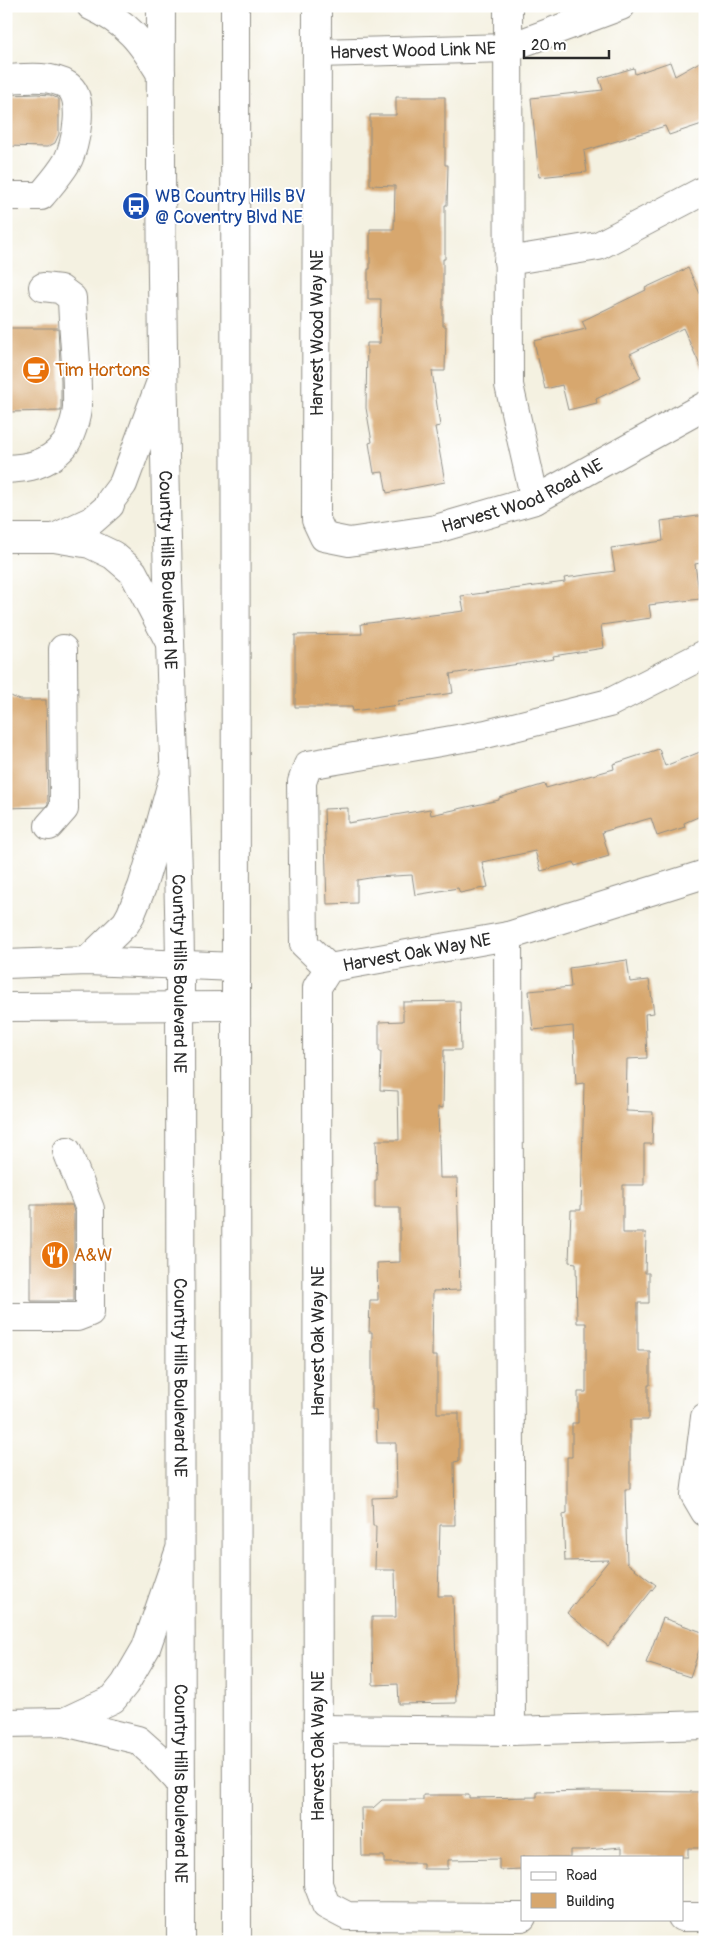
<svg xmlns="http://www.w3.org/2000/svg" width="711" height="1948" viewBox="0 0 711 1948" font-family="Pangolin,sans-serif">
<rect width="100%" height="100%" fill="#fff"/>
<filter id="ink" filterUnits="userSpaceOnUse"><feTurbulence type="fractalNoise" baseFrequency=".02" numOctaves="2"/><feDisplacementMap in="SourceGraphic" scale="10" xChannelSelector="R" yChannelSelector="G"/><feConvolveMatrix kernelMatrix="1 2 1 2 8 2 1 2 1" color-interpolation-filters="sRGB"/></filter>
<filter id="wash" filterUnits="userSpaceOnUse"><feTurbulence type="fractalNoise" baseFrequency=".0096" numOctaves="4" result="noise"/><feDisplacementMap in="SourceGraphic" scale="20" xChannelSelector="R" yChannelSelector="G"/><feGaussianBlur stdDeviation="1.12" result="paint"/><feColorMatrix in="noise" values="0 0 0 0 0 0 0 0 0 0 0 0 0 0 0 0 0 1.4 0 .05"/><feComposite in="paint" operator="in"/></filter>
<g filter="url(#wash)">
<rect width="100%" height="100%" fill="#f4f1e1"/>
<g id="blocks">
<g fill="#d7a76e">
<path d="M705 59V123L669 135 665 126 584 151 587 172 539 177 531 98 603 90 599 78 634 68 635 74 670 62 675 76Z"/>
<path d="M37 94 50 95 59 99V134L55 143 47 147 6 146V95Z"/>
<path d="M396 97H445V165H448L447 205H445V259H443V326H446L445 371H432L440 426 435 427 445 482 387 493 383 472 374 473 369 443 372 442 366 408 367 343H380L381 299H368V269H370V229H394L395 186 370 185V115H396Z"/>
<path d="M688 268 705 304V376L683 328 630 354 641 378 596 399 597 403 568 410 562 385 545 389 534 341 586 329 582 321 646 290 645 288Z"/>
<path d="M6 328H58L61 380V411L6 412Z"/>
<path d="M705 515V562L695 564 700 599 649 605 651 618 601 625 604 648 553 656 554 659 450 674 453 693 398 701 399 705 353 711 352 707H295V635L362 634 361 624 464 611 461 596 565 582 564 578 615 571 611 548 663 541 661 521Z"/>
<path d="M6 694 20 700H46L48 804 45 807 6 808Z"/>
<path d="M659 749 665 766 705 750V814L684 823 685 827 657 836 651 818 602 832 609 856 575 866 574 862 541 871 535 851 482 862 488 887 460 893 458 888 415 895 412 875 376 877 357 880V903L327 904 324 809 348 808V823L430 809 431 815 499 800V798L545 784 546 788 614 769 613 764Z"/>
<path d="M627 960 630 982 649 980 654 1013 645 1014 647 1058 627 1059 626 1111 653 1112 652 1144H644V1185H623V1233H646L645 1273H649V1303H638V1351H650V1385H648V1420H630V1489H625L627 1563 656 1585 608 1646 567 1613 609 1560 565 1561 563 1514 567 1513V1457H572V1423H578V1392H586V1323H577L576 1263 569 1262 571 1210H581L584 1083 576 1084 573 1026 533 1030 529 991 571 987 569 968Z"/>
<path d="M460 1001 461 1050H444L443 1108 438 1107 440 1178H457L460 1290 433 1291 432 1356H437V1413H459V1461L454 1462 455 1525H440L438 1596H453L456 1703 399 1704 398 1684 373 1685 372 1646V1617H396L395 1570H375L376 1526H373L372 1498 397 1497 396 1443H377L376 1410H372V1332H369L370 1300H378L377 1263 400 1262V1208H375V1180H377L376 1140H399L398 1091 380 1090 381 1051H379V1022L403 1021V1002Z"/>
<path d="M31 1205H72L74 1212V1301H31Z"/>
<path d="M663 1618 705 1633 690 1677 646 1663Z"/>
<path d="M593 1791 705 1792V1848H688V1857H622V1847L587 1850H570V1857H522V1869L499 1870V1859L448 1860V1869H423V1863H384V1856H362L361 1808H373L382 1800H423V1795H469V1798L537 1797V1792Z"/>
</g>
</g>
</g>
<g filter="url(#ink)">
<use href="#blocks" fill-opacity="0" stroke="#908e86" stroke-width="1"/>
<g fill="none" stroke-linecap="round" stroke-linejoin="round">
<g stroke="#908e86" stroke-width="30">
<g id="minor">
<path id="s1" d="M317 6 316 520 324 537 349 542 436 529 535 500 705 406"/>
<path d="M508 6 509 385 535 500"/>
<path id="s2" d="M317 53 508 48 621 6"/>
<path d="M6 79C25 78 51 75 67 85 86 97 76 145 67 162 60 174 50 185 41 196H6"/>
<path d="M508 261 598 246 705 190"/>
<path d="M6 469C28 468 46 465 62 448 70 441 77 416 77 406 78 370 73 334 72 298L60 289 43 287"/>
<path d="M6 538H54L90 544 113 555 133 572 170 643"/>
<path d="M54 538 93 520 110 505 111 500 123 484 163 376"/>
<path d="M49 826 64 809 63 649"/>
<path d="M508 936 511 1731"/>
<path d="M87 961 126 923 131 914 142 887 156 841 172 782"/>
<path d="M6 964 87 961 236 967"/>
<path d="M329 968 304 944 302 782 308 765 486 734 609 703 705 654"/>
<path d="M6 1007 236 1006"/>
<path d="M6 1317H77L90 1312V1209L67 1151"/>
<path d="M705 1417 695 1495 705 1512"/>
<path d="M64 1722 113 1699 125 1684 146 1648 179 1552"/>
<path d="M6 1723 64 1722 138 1740 156 1756 181 1783"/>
<path d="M319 1729 511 1731 705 1725"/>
<path id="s3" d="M522 1917 347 1916 326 1905 318 1884 317 987 329 968 508 936 705 874"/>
<path d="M682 1917H705"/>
</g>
</g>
<g stroke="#908e86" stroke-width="30">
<g id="major">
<path d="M91 6C128 23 141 41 161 74"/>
<path id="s4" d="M161 6C160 218 163 430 170 642 173 750 179 857 180 965L181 1942"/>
<path d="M235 6 237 1942"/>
</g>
</g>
<use href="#minor" stroke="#fff" stroke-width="28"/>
<use href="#major" stroke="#fff" stroke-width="28"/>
</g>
</g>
<defs>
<g id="bus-disc" transform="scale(1.4375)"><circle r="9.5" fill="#1a4fb4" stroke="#fff"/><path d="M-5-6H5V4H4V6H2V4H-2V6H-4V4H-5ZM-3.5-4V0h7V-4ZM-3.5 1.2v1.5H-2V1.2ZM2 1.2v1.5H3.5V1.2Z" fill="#fff"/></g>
<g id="cafe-disc" transform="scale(1.4375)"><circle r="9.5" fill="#e8710a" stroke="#fff"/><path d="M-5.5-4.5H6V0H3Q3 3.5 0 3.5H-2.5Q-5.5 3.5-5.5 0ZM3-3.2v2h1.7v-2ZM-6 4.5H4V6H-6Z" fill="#fff"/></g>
<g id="restaurant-disc" transform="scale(1.4375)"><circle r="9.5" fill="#e8710a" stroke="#fff"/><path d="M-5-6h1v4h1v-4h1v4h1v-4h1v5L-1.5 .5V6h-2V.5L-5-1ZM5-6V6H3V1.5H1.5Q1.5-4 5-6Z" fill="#fff"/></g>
</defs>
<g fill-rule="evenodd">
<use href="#bus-disc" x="136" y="206"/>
<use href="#cafe-disc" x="36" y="370"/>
<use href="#restaurant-disc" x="55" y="1255"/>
</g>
<g text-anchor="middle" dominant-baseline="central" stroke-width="4" stroke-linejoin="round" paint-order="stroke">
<g font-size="18" fill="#2b2b2b" stroke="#fff">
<text stroke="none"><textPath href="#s2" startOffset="96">Harvest Wood Link NE</textPath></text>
<text transform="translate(317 333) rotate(-90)">Harvest Wood Way NE</text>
<text stroke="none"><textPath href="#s1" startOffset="739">Harvest Wood Road NE</textPath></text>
<text stroke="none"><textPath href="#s4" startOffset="564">Country Hills Boulevard NE</textPath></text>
<text stroke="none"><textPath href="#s3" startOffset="1230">Harvest Oak Way NE</textPath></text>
<text stroke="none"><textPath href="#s4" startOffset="968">Country Hills Boulevard NE</textPath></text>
<text transform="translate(318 1341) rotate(-90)">Harvest Oak Way NE</text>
<text stroke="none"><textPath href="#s4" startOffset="1372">Country Hills Boulevard NE</textPath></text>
<text transform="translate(318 1746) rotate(-90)">Harvest Oak Way NE</text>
<text stroke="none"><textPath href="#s4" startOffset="1778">Country Hills Boulevard NE</textPath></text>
</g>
<g font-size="18" fill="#164399" stroke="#fff" text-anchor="start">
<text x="155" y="196">WB Country Hills BV<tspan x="155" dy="21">@ Coventry Blvd NE</tspan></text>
</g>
<g font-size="18" fill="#c56008" stroke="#fff" text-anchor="start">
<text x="55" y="370">Tim Hortons</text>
<text x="74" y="1255">A&amp;W</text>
</g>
</g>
<rect width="711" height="1948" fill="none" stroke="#fff" stroke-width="25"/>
<rect x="521" y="1856" width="162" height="65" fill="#ffffff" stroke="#aaaaaa"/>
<rect x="531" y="1872" width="25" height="8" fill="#ffffff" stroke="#aaaaaa"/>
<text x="566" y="1880" font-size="15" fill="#2b2b2b">Road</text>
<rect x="531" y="1893" width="25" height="15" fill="#d7a76e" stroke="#aaaaaa"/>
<text x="566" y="1906" font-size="15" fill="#2b2b2b">Building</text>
<path d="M524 50v8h85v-8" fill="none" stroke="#2b2b2b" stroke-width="2.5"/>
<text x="531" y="50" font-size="15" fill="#2b2b2b" stroke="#ffffff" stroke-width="4" paint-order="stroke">20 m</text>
</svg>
